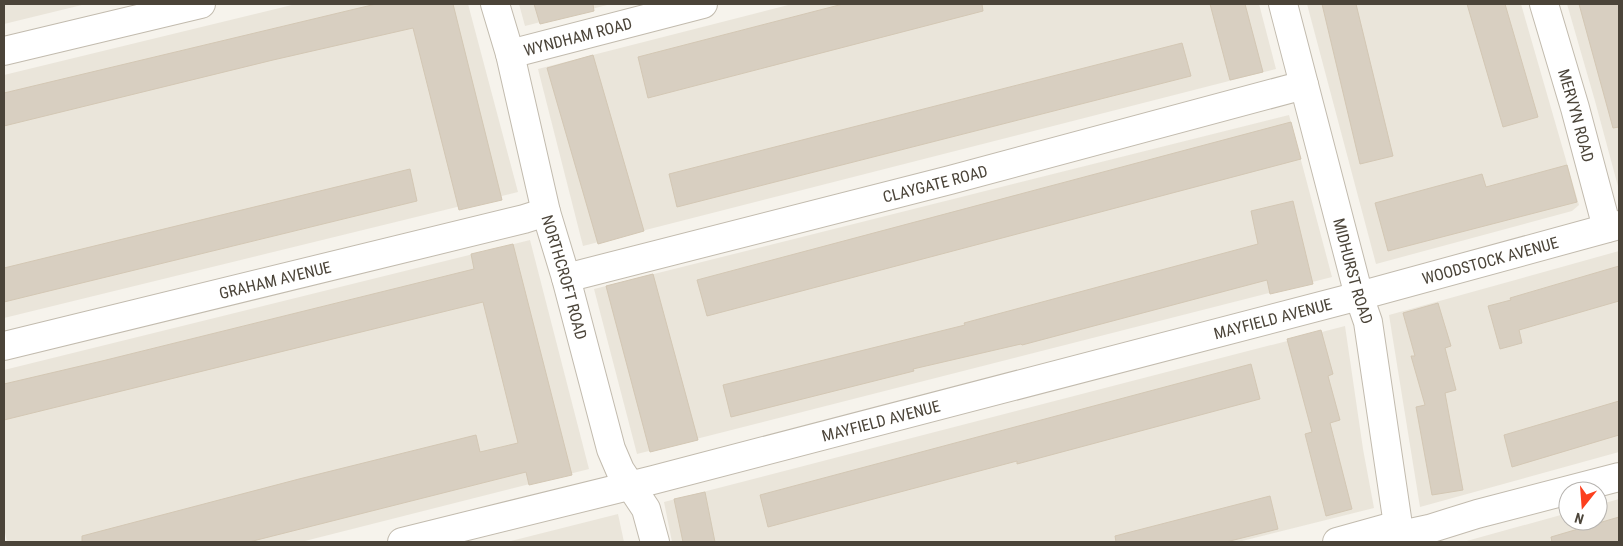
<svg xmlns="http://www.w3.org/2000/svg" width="1623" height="546" viewBox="0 0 1623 546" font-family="'Roboto Condensed',sans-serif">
<rect width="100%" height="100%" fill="#f6f3ec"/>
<g fill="#eae5da">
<path d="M4 4H86L4 24Z"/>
<path d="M296 4H468L518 192 4 318V75Z"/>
<path d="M519 4H611L525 26Z"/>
<path d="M792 4H1259L1276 69 583 246 538 69Z"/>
<path d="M1307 4H1521L1579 205 1572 211 1376 264Z"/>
<path d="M1567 4H1619V190L1595 101Z"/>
<path d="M1289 115 1332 277 637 454 594 289Z"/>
<path d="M530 240 589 469 301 542H7L4 528V370Z"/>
<path d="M1619 251V452L1420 507 1389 315Z"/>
<path d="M1345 326 1363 449 1374 508 1238 542H672L664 502Z"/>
<path d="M1619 499V542H1463L1568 513V521H1598V505Z"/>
<path d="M618 514 624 542H507Z"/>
</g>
<g fill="#d8cfc1" stroke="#d3c7b4">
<path d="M376 4H453L502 200 459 210 413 28 273 60 4 126V93Z"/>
<path d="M534 4H593L594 11 540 24Z"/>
<path d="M843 4H982L983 11 648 98 638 57Z"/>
<path d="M1210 4H1245L1263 72 1230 80Z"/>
<path d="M1322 4H1356L1393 156 1360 164Z"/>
<path d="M1467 4H1505L1538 117 1503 127Z"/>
<path d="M1579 4H1619V127L1613 128Z"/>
<path d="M1182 43 1191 76 677 207 669 174Z"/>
<path d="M593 55 644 231 598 244 547 68Z"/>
<path d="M1291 122 1301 159 707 316 697 280Z"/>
<path d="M1567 165 1577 202 1388 251 1375 203 1482 174 1486 187Z"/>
<path d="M410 169 417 201 4 302V268Z"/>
<path d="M1293 201 1313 284 1270 294 1267 280 1022 345 1021 344 913 369 914 371 731 417 723 385 965 325 964 323 1258 244 1251 211Z"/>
<path d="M513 244 572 475 529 485 526 472 249 542H82V536L299 479 476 435 480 452 518 443 483 302 4 420V384L102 361 474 269 471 254Z"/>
<path d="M1619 266V301L1519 330 1522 343 1500 349 1488 306 1511 300 1510 298Z"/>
<path d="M653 274 698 440 650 452 606 286Z"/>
<path d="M1438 303 1451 346 1445 348 1456 390 1445 393 1463 490 1432 495 1416 407 1425 405 1411 356H1415L1403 313Z"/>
<path d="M1321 330 1333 374 1328 376 1340 420 1330 423 1352 509 1326 516 1305 434 1312 432 1287 339Z"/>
<path d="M1251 364 1260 399 1017 464V461L768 527 760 495Z"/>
<path d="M1619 401V435L1512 467 1504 435Z"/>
<path d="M705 492 715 542H683L674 499Z"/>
<path d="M1270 496 1278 529 1226 542H1116L1115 536Z"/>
<path d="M1619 517V542H1552L1551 537Z"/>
</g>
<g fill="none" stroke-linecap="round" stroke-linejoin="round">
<g stroke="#c2bbae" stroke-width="30">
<g id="minor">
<path id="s1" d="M495 4 510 54 546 212 566 278 611 449 620 470 646 509 655 542"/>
<path id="s2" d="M1283 4 1359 296 1368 322 1398 525 1403 542"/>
<path id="s3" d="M1544 4 1575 108 1607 228"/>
<path d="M4 51 201 4"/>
<path id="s4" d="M510 54 703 4"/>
<path id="s5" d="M566 278 950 180 1304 85"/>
<path id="s6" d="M4 346 524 219 546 212"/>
<path d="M1401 535 1429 529 1477 514 1619 477"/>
<path id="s7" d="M402 542 653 480 1359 296 1619 225"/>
<path d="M1337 542 1398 525"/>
</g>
</g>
<use href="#minor" stroke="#fff" stroke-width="28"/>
</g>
<g text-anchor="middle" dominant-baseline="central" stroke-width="5" stroke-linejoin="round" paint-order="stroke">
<g font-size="16" fill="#4b4439" stroke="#fff">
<text stroke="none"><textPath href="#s4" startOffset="70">WYNDHAM ROAD</textPath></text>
<text stroke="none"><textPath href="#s3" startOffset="116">MERVYN ROAD</textPath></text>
<text stroke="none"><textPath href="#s5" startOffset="381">CLAYGATE ROAD</textPath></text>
<text stroke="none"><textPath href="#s7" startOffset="1124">WOODSTOCK AVENUE</textPath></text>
<text stroke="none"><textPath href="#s2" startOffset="276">MIDHURST ROAD</textPath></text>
<text stroke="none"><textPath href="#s1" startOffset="282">NORTHCROFT ROAD</textPath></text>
<text stroke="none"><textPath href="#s6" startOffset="279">GRAHAM AVENUE</textPath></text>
<text stroke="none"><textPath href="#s7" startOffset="899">MAYFIELD AVENUE</textPath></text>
<text stroke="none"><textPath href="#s7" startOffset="494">MAYFIELD AVENUE</textPath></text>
</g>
</g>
<rect width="1623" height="546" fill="none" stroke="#4b4439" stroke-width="10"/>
<g transform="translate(1583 506) rotate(197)"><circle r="24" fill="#ffffff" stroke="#b7b4b0"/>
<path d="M0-4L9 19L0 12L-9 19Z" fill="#fc3f1d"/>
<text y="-8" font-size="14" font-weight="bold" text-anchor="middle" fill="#4b4439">N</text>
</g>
</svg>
